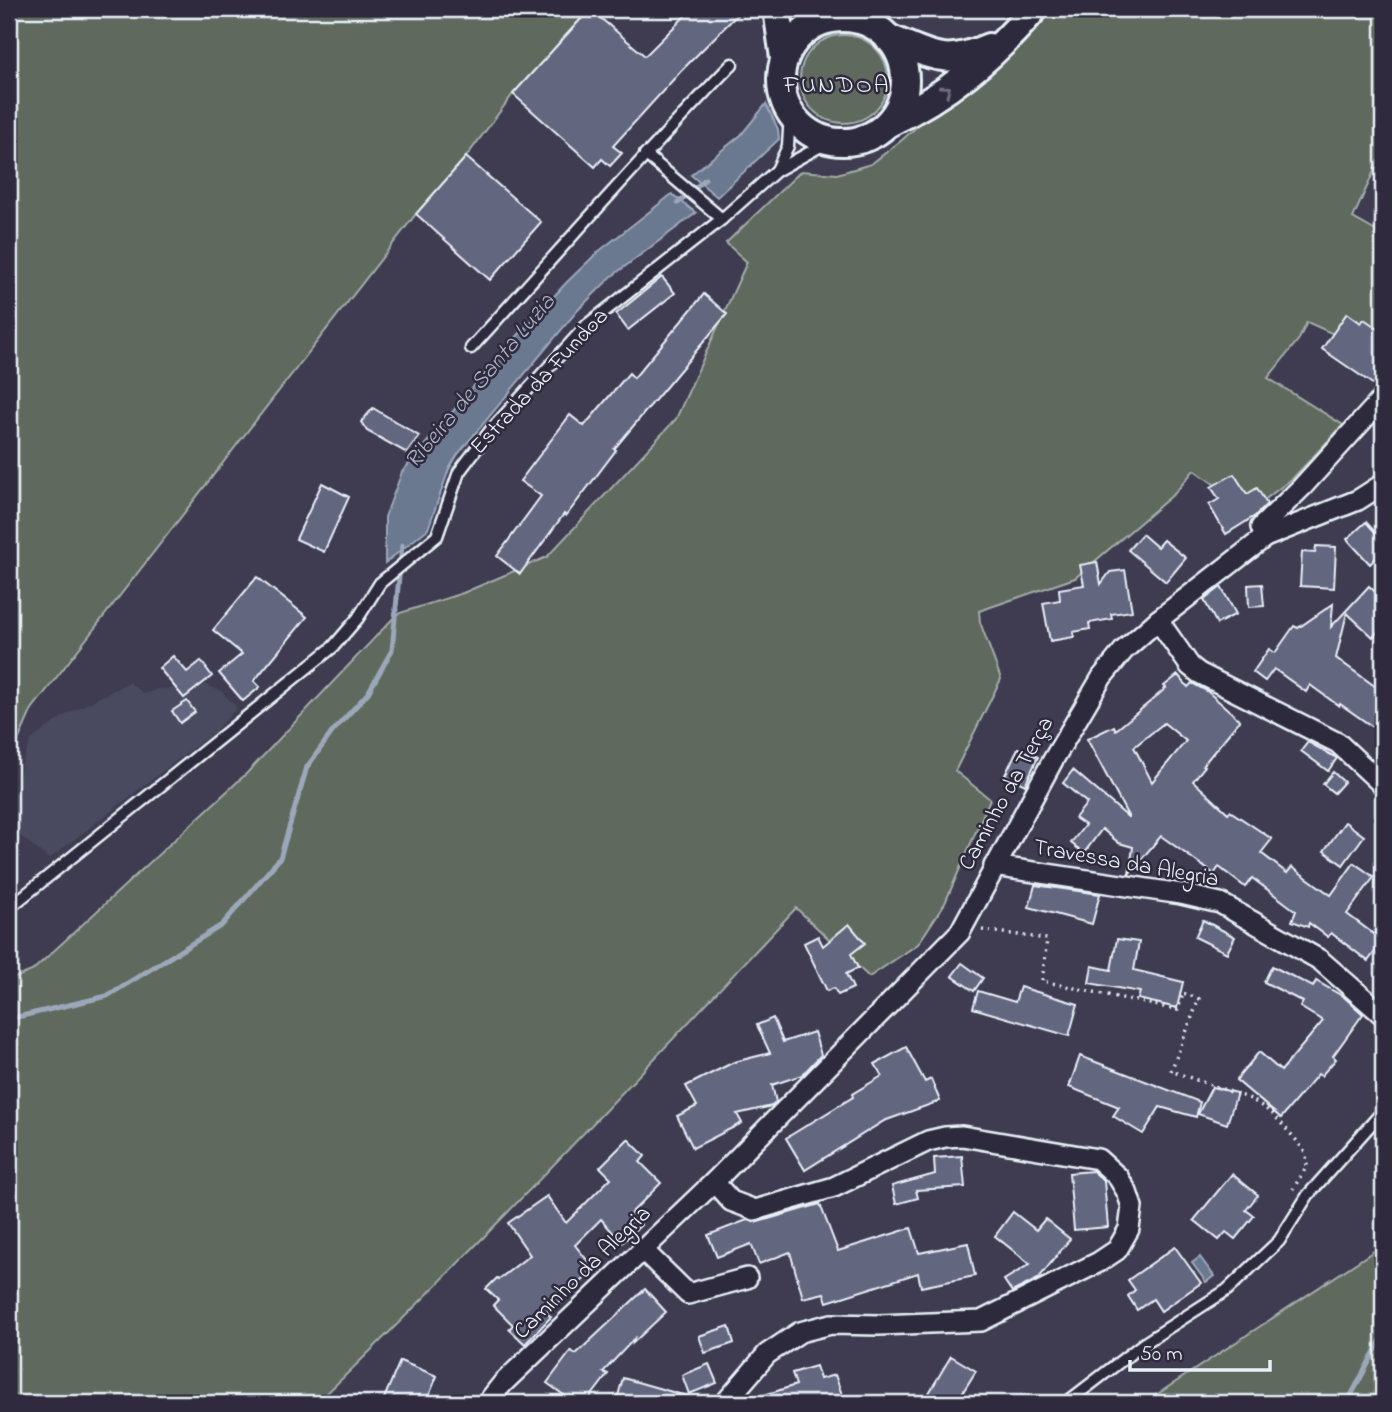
<svg xmlns="http://www.w3.org/2000/svg" width="1392" height="1412" viewBox="0 0 1392 1412" font-family="'Indie Flower',sans-serif">
<rect width="100%" height="100%" fill="#3f3c51"/>
<filter id="ink" filterUnits="userSpaceOnUse"><feTurbulence type="fractalNoise" baseFrequency=".0143" numOctaves="2"/><feDisplacementMap in="SourceGraphic" scale="14" xChannelSelector="R" yChannelSelector="G"/><feConvolveMatrix kernelMatrix="1 2 1 2 8 2 1 2 1" color-interpolation-filters="sRGB"/></filter>
<g filter="url(#ink)">
<path fill="#4a495f" d="M194 680 221 691 237 708 214 732 49 859 9 827V802L18 784 22 763 31 740 62 717 129 682 144 694 158 689 181 688Z"/>
<g fill="#5e695d" stroke="#a3adaa" stroke-width="2">
<path d="M9 9H590L513 94 466 157 416 214 32 709 9 761Z"/>
<path d="M1050 9H1383V151L1353 218 1383 235V356L1307 322 1299 339 1268 378 1343 425 1293 478 1251 510 1194 470 1175 493 1075 578 979 611 980 622 1001 679 955 771 990 799 945 903 918 944 869 977 796 908C640 1074 485 1241 321 1399L313 1403H9V980L32 971 247 773 397 614 463 593 547 557 676 419 747 262 726 243 801 171 837 174 871 164 902 140 944 102 990 72 1032 34Z"/>
<circle cx="844" cy="79" r="44"/>
<path d="M1383 1245V1403H1144Z"/>
</g>
<g fill="#6a7890" stroke="#9ca8ba" stroke-width="2">
<path d="M766 104 778 129 779 139 717 197 691 175 741 135Z"/>
<path d="M672 194 696 213 611 277 577 311 458 454 449 469 428 529 385 563V517L402 472 500 355 566 283 598 252Z"/>
<path d="M1200 1257 1214 1276 1206 1282 1192 1263Z"/>
</g>
<g fill="none" stroke-linecap="round" stroke-linejoin="round">
<g stroke="#9ca8ba" stroke-width="5">
<path d="M678 203 705 179"/>
<path d="M9 1019 107 996 222 925 280 858 307 767 333 731 368 693 392 650 402 545"/>
<path d="M1347 1403 1383 1336"/>
</g>
</g>
<g fill="#64667f" stroke="#e8f1f8" stroke-width="2" fill-rule="evenodd">
<path d="M590 9 645 56 692 9H743L681 71 613 146 622 153 610 166 602 159 595 167 513 94Z"/>
<path d="M466 157 541 222 490 280 416 214Z"/>
<path d="M662 277 675 293 628 330 616 314Z"/>
<path d="M704 294 727 314 614 449 616 450 566 516 564 514 520 574 497 556 541 496 520 481 570 415 584 426 629 373 634 378Z"/>
<path d="M1347 313 1361 323 1364 319 1383 332V386L1377 387 1322 349Z"/>
<path d="M373 408 419 436 407 453 367 431 361 422Z"/>
<path d="M1234 474 1247 494 1257 488 1267 504 1255 516 1226 534 1209 505 1219 499 1211 487Z"/>
<path d="M322 483 349 497 324 552 296 539Z"/>
<path d="M1366 522 1383 541V551L1370 564 1347 539Z"/>
<path d="M1142 534 1157 547 1163 540 1186 558 1166 582 1128 550Z"/>
<path d="M1316 546 1336 547 1334 588 1300 586 1302 552 1315 553Z"/>
<path d="M1097 562 1101 584 1110 572 1125 570 1132 611 1111 614 1112 619 1089 623 1090 629 1073 632 1074 637 1050 641 1043 603 1060 600 1059 589 1084 585 1080 565Z"/>
<path d="M257 577 307 617 254 681 260 687 243 701 219 673 242 654 213 630Z"/>
<path d="M1262 584 1264 606 1249 607 1248 585Z"/>
<path d="M1369 586 1383 599V603L1377 610 1383 616V626L1373 637 1347 613 1336 658 1383 692V734L1340 704 1339 706 1310 685 1306 692 1274 669 1265 681 1253 672 1269 649 1275 653 1294 626 1298 628 1333 604 1331 627Z"/>
<path d="M1221 587 1236 614 1217 624 1204 600Z"/>
<path d="M173 656 187 672 201 661 212 676 184 698 159 668Z"/>
<path d="M1178 675 1188 687 1192 683 1207 691 1240 720 1203 765 1205 766 1193 781 1228 813 1230 811 1272 839 1261 853 1287 873 1292 867 1331 895 1354 863 1374 877 1347 914 1383 941 1368 961 1331 933 1328 937 1309 923 1308 927 1292 921 1296 911 1252 878 1245 887 1219 867 1214 874 1161 836 1129 874 1133 847 1119 843 1102 829 1084 853 1071 843 1085 825 1075 818 1087 803 1063 783 1073 770 1129 818 1087 739 1114 726 1116 730 1151 701 1166 688 1164 686ZM1164 723 1186 741 1152 782 1134 747Z"/>
<path d="M187 701 195 712 180 723 172 711Z"/>
<path d="M1308 742 1337 758 1328 771 1301 751Z"/>
<path d="M1018 748 1038 757 1025 785 1005 775Z"/>
<path d="M1333 772 1344 782 1334 793 1323 784Z"/>
<path d="M1345 822 1364 836 1343 865 1324 851Z"/>
<path d="M1035 885 1100 894 1092 924 1029 907Z"/>
<path d="M1203 920 1235 937 1227 953 1195 937Z"/>
<path d="M849 924 865 943 851 954 858 968 846 974 853 988 838 995 834 988 827 991 804 943 818 936 823 946Z"/>
<path d="M1117 939 1139 942 1134 970 1183 982 1177 1008 1138 999 1140 992 1089 983 1092 966 1111 970Z"/>
<path d="M962 963 983 978 974 991 952 976Z"/>
<path d="M1272 966 1313 987 1316 981 1344 997 1363 1014 1333 1056 1336 1059 1321 1076 1318 1074 1281 1118 1236 1080 1259 1052 1281 1071 1323 1021 1300 1007 1303 1002 1264 982Z"/>
<path d="M1020 987 1078 1004 1069 1036 973 1008 978 991 1015 1002Z"/>
<path d="M773 1018 783 1042 814 1032 821 1055 802 1075 772 1085 776 1102 772 1106 737 1114 742 1123 693 1148 677 1116 697 1106 686 1086 734 1062 770 1053 757 1025Z"/>
<path d="M906 1047 925 1082 931 1079 940 1101 884 1121 805 1170 786 1138 853 1097 852 1094 882 1076 875 1064Z"/>
<path d="M1080 1056 1200 1102 1196 1117 1160 1107 1143 1134 1113 1116 1119 1107 1069 1087Z"/>
<path d="M1212 1087 1237 1093 1227 1124 1198 1114Z"/>
<path d="M628 1139 645 1156 640 1162 661 1183 631 1213 641 1225 622 1243 601 1219 575 1245 595 1270 575 1287 577 1289 546 1312 551 1317 525 1344 509 1329 513 1325 493 1305 498 1300 486 1289 497 1278 499 1279 530 1255 508 1223 547 1196 566 1223 611 1178 600 1167Z"/>
<path d="M962 1156 965 1187 916 1190 918 1198 896 1204 892 1186 935 1174 934 1158Z"/>
<path d="M1093 1171 1104 1181 1108 1227 1074 1230 1069 1173Z"/>
<path d="M1232 1174 1258 1195 1246 1210 1254 1216 1235 1239 1226 1232 1219 1240 1194 1220Z"/>
<path d="M820 1204 838 1251 911 1228 919 1253 968 1243 975 1276 921 1287 918 1273 827 1302 824 1293 803 1298 790 1252 759 1264 751 1244 717 1257 708 1235 747 1220 758 1222Z"/>
<path d="M1013 1212 1036 1230 1045 1219 1070 1239 1038 1279 1012 1292 1004 1280 1030 1264 995 1236Z"/>
<path d="M1175 1247 1201 1283 1161 1311 1153 1299 1137 1310 1128 1296 1135 1290 1128 1280Z"/>
<path d="M645 1289 666 1312 633 1343 634 1339 603 1372 608 1374 586 1403H575L547 1383 571 1351 576 1354Z"/>
<path d="M729 1326 734 1343 705 1353 699 1336Z"/>
<path d="M951 1356 976 1371 956 1403H923Z"/>
<path d="M400 1361 437 1376 426 1403 408 1398 405 1403H382Z"/>
<path d="M709 1364 717 1383 689 1394 682 1375Z"/>
<path d="M816 1366 820 1379 835 1375 845 1403H749L748 1400 796 1385 792 1373Z"/>
<path d="M623 1378 697 1399V1403H616Z"/>
</g>
<g fill="none" stroke-linecap="round" stroke-linejoin="round">
<g stroke="#e8f1f8" stroke-width="15">
<g id="service">
<path d="M645 154 722 219"/>
<path d="M777 170 788 146 790 114"/>
<path d="M471 348C558 253 642 156 732 64"/>
<path d="M9 908 333 647 358 618 380 583 437 536 459 472 490 431 587 325 722 219 776 171 830 141"/>
<path d="M1066 1403 1143 1344 1227 1290 1279 1241 1308 1195 1383 1111"/>
</g>
</g>
<g stroke="#e8f1f8" stroke-width="24">
<g id="minor">
<path d="M1265 537 1261 527 1302 487 1383 398"/>
<path d="M1158 620 1190 666 1199 673 1338 743 1383 785"/>
<path d="M994 866 1181 894 1220 903 1320 960 1383 1015"/>
<path d="M714 1182 731 1201 755 1210 834 1187 928 1141 945 1137 962 1136 1098 1159 1118 1177 1127 1192 1132 1207 1129 1229 1117 1250 1099 1262 981 1321 879 1325 831 1324 800 1332 767 1354 725 1403"/>
<path d="M642 1249 688 1294 747 1278"/>
<path d="M491 1403V1398L503 1383 714 1182 960 932 1053 760 1102 677 1124 650 1158 620 1265 537 1358 500 1383 484"/>
</g>
</g>
<g stroke="#e8f1f8" stroke-width="32">
<g id="secondary">
<path d="M777 9 784 58"/>
<circle cx="843" cy="80" r="62"/>
<path d="M888 38C932 55 943 67 989 47"/>
<path d="M887 124C946 96 992 59 1034 9"/>
</g>
</g>
<path stroke="#e8f1f8" stroke-width="3.5" stroke-dasharray="2 5" stroke-linecap="butt" d="M982 930 1047 939 1042 981 1178 1010 1183 993 1199 999 1171 1071 1251 1099 1272 1113 1297 1141 1306 1154 1307 1166 1293 1189"/>
<use href="#service" stroke="#2f2a3d" stroke-width="10"/>
<use href="#minor" stroke="#2f2a3d" stroke-width="19"/>
<use href="#secondary" stroke="#2f2a3d" stroke-width="26"/>
</g>
<defs><path id="oneway-chevron" d="M-2-3.5L2.5 0L-2 3.5" fill="none" stroke-width="1.6" stroke-linecap="round" stroke-linejoin="round" transform="scale(1.75)"/></defs>
<use stroke="#70707e" href="#oneway-chevron" transform="translate(946 90) rotate(-37)"/>
</g>
<g text-anchor="middle" dominant-baseline="central" stroke-width="5" stroke-linejoin="round" paint-order="stroke">
<g font-size="23" fill="#e8f1f8" stroke="#2f2a3d">
<text transform="translate(540 382) rotate(-47)">Estrada da Fundoa</text>
<text transform="translate(1007 794) rotate(-61)">Caminho da Terça</text>
<text transform="translate(1126 864) rotate(10)">Travessa da Alegria</text>
<text transform="translate(583 1273) rotate(-44)">Caminho da Alegria</text>
</g>
<g font-size="24" letter-spacing="2" fill="#e8f1f8" stroke="#2f2a3d">
<text x="837" y="86">FUNDOA</text>
</g>
<g font-size="24" font-style="italic" fill="#a9b4c4" stroke="#2f2a3d">
<text transform="translate(481 382) rotate(-50)">Ribeira de Santa Luzia</text>
</g>
</g>
<rect width="1392" height="1412" fill="none" stroke="#2f2a3d" stroke-width="35"/>
<rect x="18" y="18" width="1357" height="1377" fill="none" stroke="#e8f1f8" stroke-width="2.5" filter="url(#ink)"/>
<path d="M1130 1360v10h140v-10" fill="none" stroke="#e8f1f8" stroke-width="3.5"/>
<text x="1140" y="1360" font-size="21" fill="#e8f1f8" stroke="#2f2a3d" stroke-width="5" paint-order="stroke">50 m</text>
</svg>
